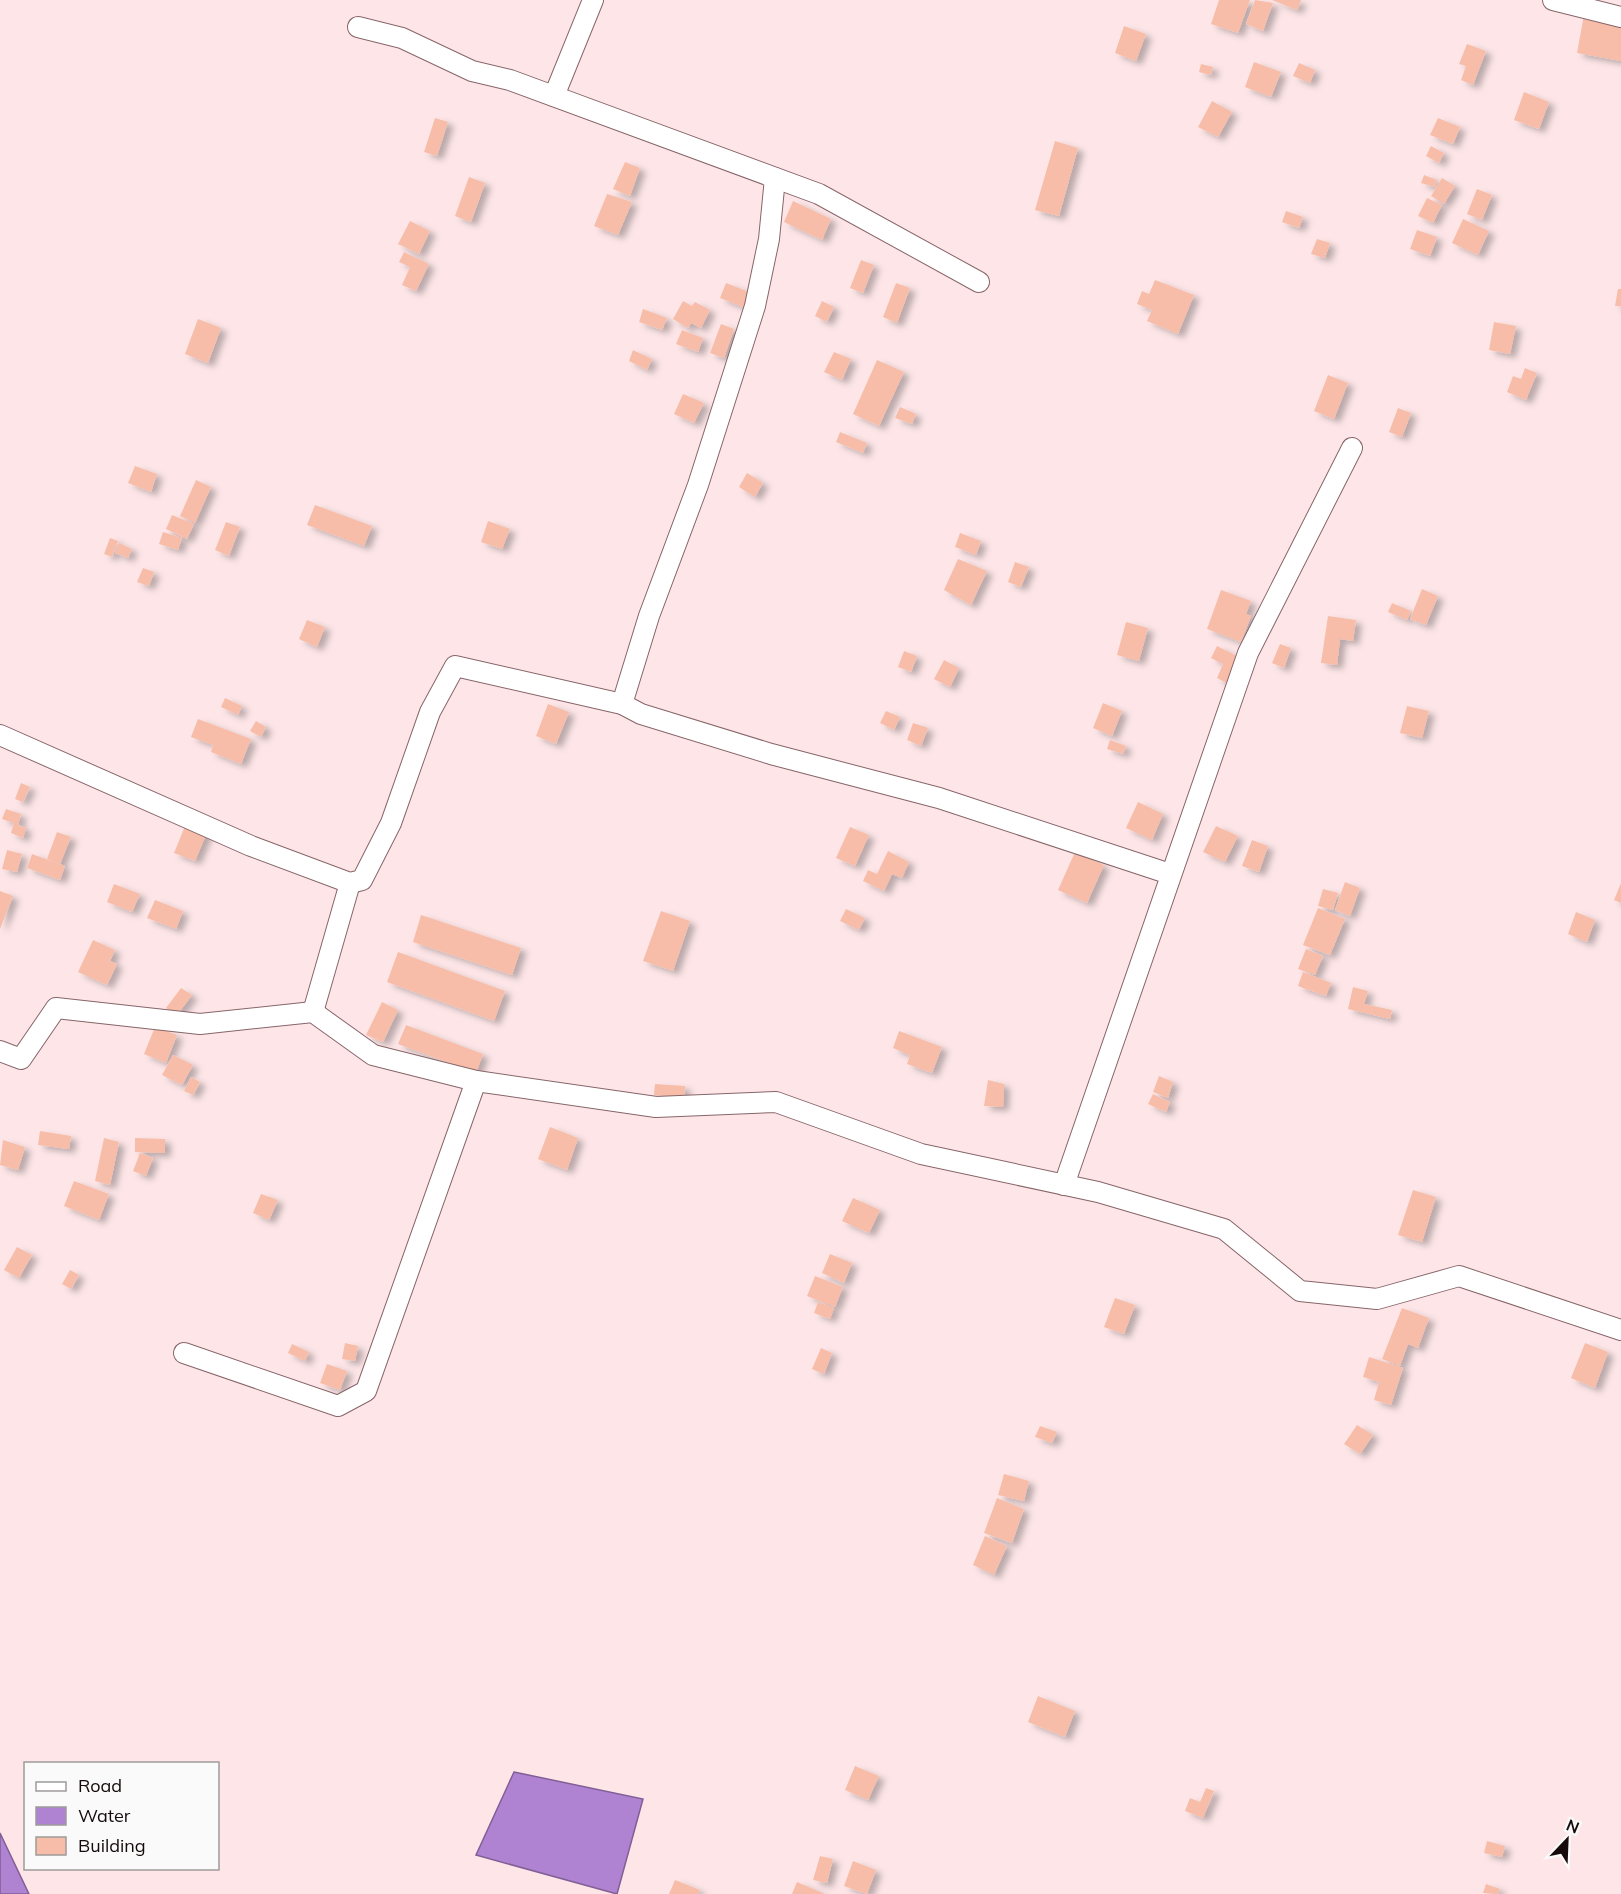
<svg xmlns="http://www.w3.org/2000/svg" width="1621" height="1894" viewBox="0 0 1621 1894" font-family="Mulish,sans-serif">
<defs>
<filter id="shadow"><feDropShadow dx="6" dy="4" stdDeviation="3" flood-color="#0004"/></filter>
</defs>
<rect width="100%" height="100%" fill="#fee6e8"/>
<g fill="#af83d1" stroke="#815f96" stroke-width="1.5">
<path d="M514 1772 643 1799 617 1894 476 1855Z"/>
<path d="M0 1833 29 1894H0Z"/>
</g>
<g fill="#f7bda8" filter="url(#shadow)">
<path d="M1219 0H1250L1238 33 1211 24Z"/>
<path d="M1255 0 1273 3 1263 31 1246 24Z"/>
<path d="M1272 0H1301L1297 10Z"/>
<path d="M1584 15 1621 22V61L1577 53Z"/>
<path d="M1124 26 1146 34 1136 61 1115 53Z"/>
<path d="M1467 44 1486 51 1473 85 1461 80 1466 66 1459 64Z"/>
<path d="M1254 62 1281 72 1271 97 1245 87Z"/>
<path d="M1299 63 1315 70 1310 83 1293 76Z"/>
<path d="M1201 64 1213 67 1211 75 1199 72Z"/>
<path d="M1524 92 1549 102 1539 129 1514 120Z"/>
<path d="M1212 101 1232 112 1218 137 1198 127Z"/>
<path d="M435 118 448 122 437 156 424 152Z"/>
<path d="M1438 118 1460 127 1453 144 1430 135Z"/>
<path d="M1055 141 1078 148 1059 216 1035 210Z"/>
<path d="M1431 146 1444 153 1439 163 1426 156Z"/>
<path d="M625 162 640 168 630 196 613 189Z"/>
<path d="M1424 175 1437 180 1435 187 1421 183Z"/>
<path d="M469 177 485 183 471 222 455 216Z"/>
<path d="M1442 178 1455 186 1444 204 1431 196Z"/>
<path d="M1477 189 1492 195 1482 220 1467 214Z"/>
<path d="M607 194 632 202 618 235 594 226Z"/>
<path d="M1427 198 1442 205 1433 223 1418 216Z"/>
<path d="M793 201 831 219 822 240 784 222Z"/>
<path d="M1286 211 1303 217 1299 228 1282 222Z"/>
<path d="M1463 219 1489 231 1478 255 1452 243Z"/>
<path d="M410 221 430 231 419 254 398 244Z"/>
<path d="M1417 230 1437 237 1430 256 1410 249Z"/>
<path d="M1317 239 1330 243 1325 258 1311 254Z"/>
<path d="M404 252 429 264 416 291 402 285 410 267 399 262Z"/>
<path d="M861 260 874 265 863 293 850 288Z"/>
<path d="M1155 280 1194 295 1178 334 1147 321 1152 310 1137 304 1142 291 1149 294Z"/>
<path d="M726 283 749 292 743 307 720 298Z"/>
<path d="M896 283 910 288 897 323 883 317Z"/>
<path d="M1618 289H1621V306H1615Z"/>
<path d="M683 301 692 306 695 302 710 310 701 328 691 323 688 328 673 319Z"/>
<path d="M822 301 834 307 827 322 815 316Z"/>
<path d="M643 309 667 318 662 330 639 322Z"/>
<path d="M198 319 221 328 208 363 185 354Z"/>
<path d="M1494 322 1516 326 1510 354 1489 350Z"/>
<path d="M721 324 734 329 724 358 710 353Z"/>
<path d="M682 330 703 338 698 352 676 344Z"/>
<path d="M633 350 652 359 647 370 629 361Z"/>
<path d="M834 352 851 359 842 380 824 372Z"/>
<path d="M877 360 904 372 879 426 853 414Z"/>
<path d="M1525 368 1537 373 1526 400 1507 392 1513 376 1521 379Z"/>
<path d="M1328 375 1348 383 1334 419 1314 411Z"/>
<path d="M683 394 704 403 694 423 674 414Z"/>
<path d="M900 407 916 414 912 424 895 418Z"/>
<path d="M1398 408 1411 413 1402 437 1389 432Z"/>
<path d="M840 432 867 443 863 453 836 442Z"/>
<path d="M135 466 157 474 151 492 128 483Z"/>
<path d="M747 473 763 483 755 497 739 487Z"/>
<path d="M196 480 211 487 195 523 180 516Z"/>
<path d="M315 505 372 526 364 546 307 525Z"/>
<path d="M172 515 194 524 187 539 166 529Z"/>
<path d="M488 521 510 529 502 549 481 542Z"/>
<path d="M226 522 240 527 229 556 215 550Z"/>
<path d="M163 532 182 538 178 550 159 544Z"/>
<path d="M960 533 981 541 976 555 955 547Z"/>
<path d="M110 538 118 541 112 557 104 554Z"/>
<path d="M119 543 132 549 128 558 115 553Z"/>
<path d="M958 559 987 571 971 605 944 590Z"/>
<path d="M1015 562 1029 567 1021 587 1008 582Z"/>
<path d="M143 568 154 572 149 586 137 582Z"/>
<path d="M1422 589 1438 596 1426 625 1410 619Z"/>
<path d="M1221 590 1251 601 1246 614 1251 616 1241 642 1207 629Z"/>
<path d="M1392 603 1411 611 1407 620 1388 612Z"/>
<path d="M1328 616 1356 620 1353 641 1340 639 1337 665 1321 663Z"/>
<path d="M307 620 325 627 317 647 299 639Z"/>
<path d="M1126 622 1148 628 1139 661 1117 655Z"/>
<path d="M1280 644 1291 648 1284 668 1272 663Z"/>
<path d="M1217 646 1245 660 1232 686 1217 678 1223 664 1211 658Z"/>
<path d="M904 651 917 656 911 672 898 667Z"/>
<path d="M944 660 959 668 950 687 934 679Z"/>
<path d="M225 698 242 706 238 715 221 707Z"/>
<path d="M1103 703 1122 711 1112 736 1093 728Z"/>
<path d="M548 704 569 712 556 744 536 736Z"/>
<path d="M1407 706 1429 711 1422 738 1400 733Z"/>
<path d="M886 711 900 717 894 730 880 723Z"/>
<path d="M198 719 251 739 241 764 211 752 213 745 191 737Z"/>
<path d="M256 721 266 727 261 737 250 731Z"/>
<path d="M913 723 928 728 921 746 907 740Z"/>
<path d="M1110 740 1126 746 1123 754 1107 749Z"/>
<path d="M21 783 30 787 23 802 15 799Z"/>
<path d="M1138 802 1163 814 1152 840 1126 828Z"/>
<path d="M6 809 21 814 18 825 26 828 23 838 11 833 14 823 2 819Z"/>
<path d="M187 821 208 830 195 861 174 853Z"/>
<path d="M1216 826 1238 836 1225 862 1203 852Z"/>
<path d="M850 827 869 835 855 866 836 858Z"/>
<path d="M57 832 71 837 60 864 47 859Z"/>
<path d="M1252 840 1268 846 1259 872 1242 866Z"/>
<path d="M7 850 22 854 17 872 2 869Z"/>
<path d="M888 851 909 862 902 878 892 874 884 891 863 881 868 870 877 874Z"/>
<path d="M1075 852 1104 865 1087 903 1058 890Z"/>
<path d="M32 854 65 866 60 880 27 868Z"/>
<path d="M1345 882 1360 888 1350 916 1335 910Z"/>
<path d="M1621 883V903L1614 900Z"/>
<path d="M114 884 140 894 132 912 107 902Z"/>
<path d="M1323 889 1338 893 1333 910 1318 906Z"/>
<path d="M0 891 13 896 0 929Z"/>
<path d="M155 900 183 911 176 929 147 918Z"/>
<path d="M1318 908 1345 919 1330 955 1303 945Z"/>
<path d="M846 909 865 918 859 930 840 921Z"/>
<path d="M661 911 690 921 673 971 643 961Z"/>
<path d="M1576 912 1595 920 1587 942 1568 934Z"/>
<path d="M421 915 521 948 512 975 413 942Z"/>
<path d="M93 940 115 950 110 961 117 964 107 985 78 972Z"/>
<path d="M1306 949 1323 956 1315 975 1298 969Z"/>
<path d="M398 952 505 991 494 1021 387 982Z"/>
<path d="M1303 972 1331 983 1326 996 1298 986Z"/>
<path d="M1353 987 1368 991 1364 1004 1392 1010 1390 1019 1348 1009Z"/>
<path d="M181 988 192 995 177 1015 166 1008Z"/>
<path d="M382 1002 398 1010 383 1042 366 1035Z"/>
<path d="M406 1025 483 1054 476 1073 398 1044Z"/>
<path d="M155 1027 177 1035 166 1063 144 1054Z"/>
<path d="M899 1031 942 1047 932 1073 907 1064 910 1055 893 1048Z"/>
<path d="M173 1055 193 1065 182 1085 162 1075Z"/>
<path d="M1159 1076 1173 1082 1168 1098 1153 1092Z"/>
<path d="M191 1077 200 1082 193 1095 184 1091Z"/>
<path d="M988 1080 1004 1084 1003 1107 984 1106Z"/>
<path d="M655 1084 685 1086 684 1098 654 1095Z"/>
<path d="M1153 1094 1170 1102 1166 1112 1148 1104Z"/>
<path d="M550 1127 578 1138 567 1170 538 1159Z"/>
<path d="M40 1131 71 1136 69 1149 38 1145Z"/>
<path d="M104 1138 119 1142 110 1185 95 1181Z"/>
<path d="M135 1138 165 1139V1153L135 1152Z"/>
<path d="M3 1140 25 1147 18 1170 0 1165Z"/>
<path d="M140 1153 153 1158 146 1176 133 1171Z"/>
<path d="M74 1181 109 1194 99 1220 64 1206Z"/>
<path d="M1413 1190 1436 1197 1422 1242 1398 1235Z"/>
<path d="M261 1194 278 1200 269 1220 253 1213Z"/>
<path d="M853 1198 880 1210 869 1233 842 1221Z"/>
<path d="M17 1247 32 1255 19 1278 4 1270Z"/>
<path d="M830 1254 852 1263 844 1283 822 1273Z"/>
<path d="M70 1270 79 1275 71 1289 62 1284Z"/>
<path d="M815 1276 843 1287 835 1307 807 1296Z"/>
<path d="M1115 1298 1135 1305 1124 1334 1104 1327Z"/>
<path d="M818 1302 834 1308 830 1319 814 1313Z"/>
<path d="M1402 1308 1429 1318 1418 1348 1408 1344 1400 1366 1382 1359Z"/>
<path d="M345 1343 358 1346 355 1361 342 1359Z"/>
<path d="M1585 1343 1608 1352 1595 1388 1571 1378Z"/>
<path d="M292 1344 309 1352 305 1361 288 1353Z"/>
<path d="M821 1348 832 1353 824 1374 812 1369Z"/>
<path d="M1369 1357 1403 1368 1391 1405 1374 1400 1379 1382 1363 1377Z"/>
<path d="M327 1364 347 1371 340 1390 320 1383Z"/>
<path d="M1357 1425 1373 1435 1360 1454 1344 1444Z"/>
<path d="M1040 1426 1057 1432 1052 1443 1035 1437Z"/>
<path d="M1004 1474 1029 1481 1024 1501 998 1495Z"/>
<path d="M997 1498 1024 1509 1012 1543 984 1533Z"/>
<path d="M985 1536 1007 1546 994 1575 973 1565Z"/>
<path d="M1038 1696 1075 1711 1065 1737 1028 1722Z"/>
<path d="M855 1766 879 1776 868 1800 845 1790Z"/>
<path d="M1206 1788 1214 1791 1203 1818 1185 1811 1190 1798 1200 1802Z"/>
<path d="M1487 1841 1505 1846 1502 1857 1484 1853Z"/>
<path d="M820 1856 833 1859 827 1883 813 1880Z"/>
<path d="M853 1861 876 1870 867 1894 844 1886Z"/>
<path d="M675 1880 700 1890 698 1894H669Z"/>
<path d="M797 1882 825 1894H792Z"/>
<path d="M1486 1884 1500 1889 1498 1894 1483 1893Z"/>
</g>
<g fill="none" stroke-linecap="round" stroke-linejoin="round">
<g stroke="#876569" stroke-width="22">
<g id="minor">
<path d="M1553 0 1621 17"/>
<path d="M358 27 402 38 472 71 510 80 819 194 979 282"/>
<path d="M554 96 593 0"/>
<path d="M622 704 649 616 698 485 755 306 769 239 775 178"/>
<path d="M0 735 251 846 350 883 362 880 391 823 430 712 455 666 622 704 641 714 771 754 939 798 1170 874"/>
<path d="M313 1012 350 883"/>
<path d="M0 1051 21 1059 56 1008 200 1024 313 1012 373 1055 476 1081 656 1107 776 1102 921 1154 1098 1192 1224 1229 1300 1291 1377 1299 1459 1276 1621 1330"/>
<path d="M1064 1185 1248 653 1352 448"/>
<path d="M184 1353 338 1406 366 1391 476 1081"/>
</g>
</g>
<use href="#minor" stroke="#fff" stroke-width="20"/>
</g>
<rect x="24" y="1762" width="195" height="108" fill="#fafafa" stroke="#9f9a9b" stroke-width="1.5"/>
<rect x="36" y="1782" width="30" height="9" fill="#ffffff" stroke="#9f9a9b" stroke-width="1.5"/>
<text x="78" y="1792" font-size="18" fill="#160a0c">Road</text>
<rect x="36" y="1807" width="30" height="18" fill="#af83d1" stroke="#9f9a9b" stroke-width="1.5"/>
<text x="78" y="1822" font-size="18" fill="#160a0c">Water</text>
<rect x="36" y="1837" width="30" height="18" fill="#f7bda8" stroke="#9f9a9b" stroke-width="1.5"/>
<text x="78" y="1852" font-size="18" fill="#160a0c">Building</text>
<g transform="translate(1567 1840) rotate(23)" stroke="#fafafa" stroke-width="4.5" paint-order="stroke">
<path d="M0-4.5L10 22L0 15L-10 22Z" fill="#160a0c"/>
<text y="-9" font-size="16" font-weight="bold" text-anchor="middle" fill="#160a0c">N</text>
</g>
</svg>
